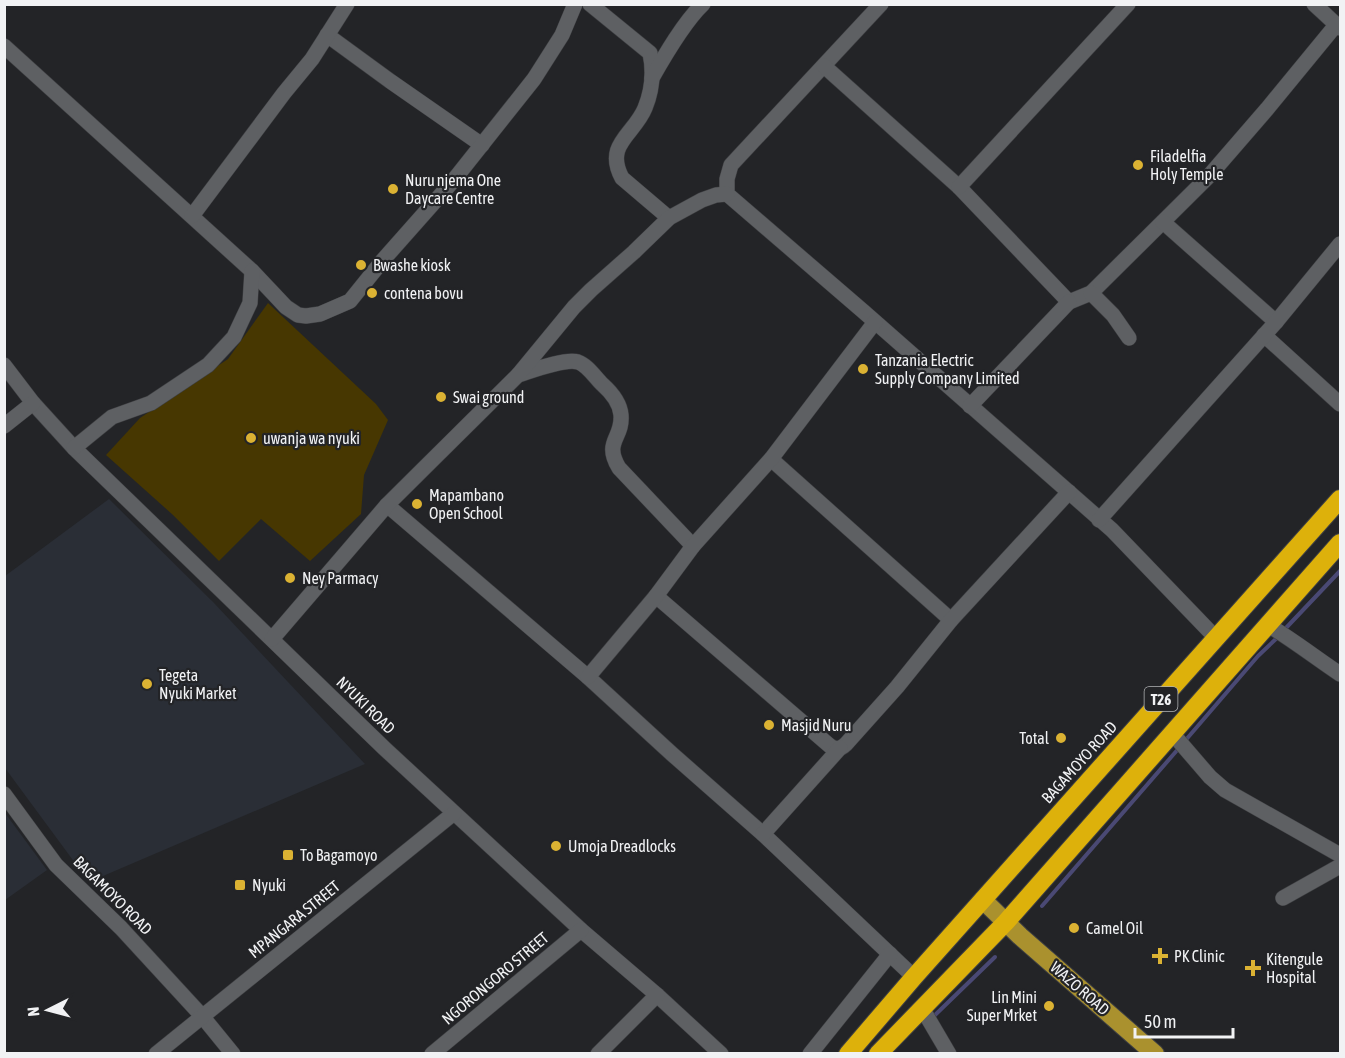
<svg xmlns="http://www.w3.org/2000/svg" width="1345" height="1058" viewBox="0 0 1345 1058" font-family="'Asap Condensed',sans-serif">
<rect width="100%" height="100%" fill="#232427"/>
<g fill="#2a2e36">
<path d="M109 499 214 603 365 764 89 882 5 768V576Z"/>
<path d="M5 813 47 870 5 900H4Z"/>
</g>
<path fill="#473701" d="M268 303 376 404 388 420 364 475 361 514 310 561 261 519 219 561 173 515 106 455 140 418 228 359Z"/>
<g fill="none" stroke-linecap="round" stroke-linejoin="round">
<g stroke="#4a4974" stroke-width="4">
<path d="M1285 629 1340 571"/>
<path d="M1184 742 1258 656 1278 637"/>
<path d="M1042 906 1179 748"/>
<path d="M935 1015 995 957"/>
</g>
<g stroke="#3e3f42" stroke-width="16">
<g id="minor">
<path d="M590 4 650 53C654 72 652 91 645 108 634 135 604 144 622 178L669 218"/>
<path d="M881 4 731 165 727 179V194L864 312 1112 530 1216 638"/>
<path d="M1314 4 1340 28"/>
<path d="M327 35 390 81 482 145"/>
<path d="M4 46 252 271 286 307 298 315 306 316 320 314 350 301 383 260 453 181 534 79 562 35 575 4"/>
<path d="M824 66 959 187 1069 302 1091 293 1209 176 1267 109 1336 25"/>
<path d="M652 78C665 55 684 22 703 4"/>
<path d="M959 187 1128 4"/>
<path d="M192 216 284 93 312 59 347 4"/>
<path d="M1163 222 1276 322"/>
<path d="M1091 293 1113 315 1129 338"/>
<path d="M1264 335 1340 404"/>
<path d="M4 365 33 403 74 448 384 748 581 930 657 995 721 1054"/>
<path d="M518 375C531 371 565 358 578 362 587 365 595 377 602 384 611 392 620 402 621 415 623 439 603 441 619 468L693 546"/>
<path d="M970 406 1069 302"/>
<path d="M4 426 33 403"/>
<path d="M74 448 112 417 151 403 208 365 234 337 250 303 252 271"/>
<path d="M771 459 951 620"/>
<path d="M387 505 588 677 672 754 763 834 914 977"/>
<path d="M1099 520 1276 322 1340 244"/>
<path d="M656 596 830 746C836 750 841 749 846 744L897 687 951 620 1069 492"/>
<path d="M1268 625C1293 640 1316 658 1340 674"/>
<path d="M272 639 387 505 518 375 574 307 591 290 634 252 669 218 702 200 716 195 727 194"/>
<path d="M588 677 656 596 693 546 771 459 875 322"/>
<path d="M1172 733 1210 777 1225 790 1340 855"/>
<path d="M4 794 56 865 121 928 202 1016 233 1054"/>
<path d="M763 834 840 748"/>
<path d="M1283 898 1340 866"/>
<path d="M922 1008 949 1054"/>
<path d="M156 1054 454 813"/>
<path d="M432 1054 581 930"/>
<path d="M598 1054 657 995"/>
<path d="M810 1054 890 954"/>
</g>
</g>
<g stroke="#3e3f42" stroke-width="20">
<path id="major" d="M983 900 1020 936 1155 1054"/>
</g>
<g stroke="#3e3f42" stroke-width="20">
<g id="highway">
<path d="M848 1054 914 977 1340 499"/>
<path d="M878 1054 1006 922 1340 543"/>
</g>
</g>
<use href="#minor" stroke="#5e6063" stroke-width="15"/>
<use href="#major" stroke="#aa912e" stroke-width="18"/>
<use href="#highway" stroke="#ddb10b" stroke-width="18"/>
</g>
<g fill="#dbb233" stroke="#232427" stroke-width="2">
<circle cx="1138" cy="165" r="6"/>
<circle cx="393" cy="189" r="6"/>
<circle cx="361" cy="265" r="6"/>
<circle cx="372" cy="293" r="6"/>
<circle cx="863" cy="369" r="6"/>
<circle cx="441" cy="397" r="6"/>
<circle cx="251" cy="438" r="6"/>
<circle cx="417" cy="504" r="6"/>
<circle cx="290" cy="578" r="6"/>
<circle cx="147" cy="684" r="6"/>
<circle cx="769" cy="725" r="6"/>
<circle cx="1061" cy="738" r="6"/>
<circle cx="556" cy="846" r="6"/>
<rect x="282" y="849" width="12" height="12" rx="3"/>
<rect x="234" y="879" width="12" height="12" rx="3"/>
<circle cx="1074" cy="928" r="6"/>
<path d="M1157 947h6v6h6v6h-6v6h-6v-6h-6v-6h6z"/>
<path d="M1250 959h6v6h6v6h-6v6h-6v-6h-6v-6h6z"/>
<circle cx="1049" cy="1006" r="6"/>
</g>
<g text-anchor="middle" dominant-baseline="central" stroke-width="4.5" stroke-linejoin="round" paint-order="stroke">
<rect fill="#232427" stroke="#b3b4b6" stroke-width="1.5" x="1144.5" y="687" width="33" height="24" rx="4.5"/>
<g font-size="15" font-weight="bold" fill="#f1f2f4">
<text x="1161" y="699">T26</text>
</g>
<g font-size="16" fill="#f1f2f4" stroke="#232427" text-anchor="start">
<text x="1150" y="156">Filadelfia<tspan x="1150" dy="18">Holy Temple</tspan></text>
<text x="405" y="180">Nuru njema One<tspan x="405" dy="18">Daycare Centre</tspan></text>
<text x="373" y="265">Bwashe kiosk</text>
<text x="384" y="293">contena bovu</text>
<text x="875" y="360">Tanzania Electric<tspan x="875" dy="18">Supply Company Limited</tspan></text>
<text x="453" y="397">Swai ground</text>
<text x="263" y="438">uwanja wa nyuki</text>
<text x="429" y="495">Mapambano<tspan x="429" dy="18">Open School</tspan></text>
<text x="302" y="578">Ney Parmacy</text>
<text x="159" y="675">Tegeta<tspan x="159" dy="18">Nyuki Market</tspan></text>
<text x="781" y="725">Masjid Nuru</text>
<text x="1049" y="738" text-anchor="end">Total</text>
<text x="568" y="846">Umoja Dreadlocks</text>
<text x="300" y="855">To Bagamoyo</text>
<text x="252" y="885">Nyuki</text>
<text x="1086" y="928">Camel Oil</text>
<text x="1174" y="956">PK Clinic</text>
<text x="1266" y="959">Kitengule<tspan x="1266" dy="18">Hospital</tspan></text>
<text x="1037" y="997" text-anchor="end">Lin Mini<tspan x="1037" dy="18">Super Mrket</tspan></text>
</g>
<g font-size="16" fill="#f1f2f4" stroke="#232427">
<text transform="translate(366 705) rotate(44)">NYUKI ROAD</text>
<text transform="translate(1079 762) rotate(-48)">BAGAMOYO ROAD</text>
<text transform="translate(113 895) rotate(45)">BAGAMOYO ROAD</text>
<text transform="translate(294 919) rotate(-39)">MPANGARA STREET</text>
<text transform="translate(495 978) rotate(-40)">NGORONGORO STREET</text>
<text transform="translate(1080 988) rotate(41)">WAZO ROAD</text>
</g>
</g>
<rect width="1345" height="1058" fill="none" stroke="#f1f2f4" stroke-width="12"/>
<g transform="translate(48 1010) rotate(264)" stroke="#232427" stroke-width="4.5" paint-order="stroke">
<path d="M0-4.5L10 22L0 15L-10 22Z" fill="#f1f2f4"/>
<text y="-9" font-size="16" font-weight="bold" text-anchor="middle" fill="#f1f2f4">N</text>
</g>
<path d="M1135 1028v9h98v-9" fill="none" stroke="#f1f2f4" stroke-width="3"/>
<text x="1144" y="1028" font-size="18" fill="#f1f2f4" stroke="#232427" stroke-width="4.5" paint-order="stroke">50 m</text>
</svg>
